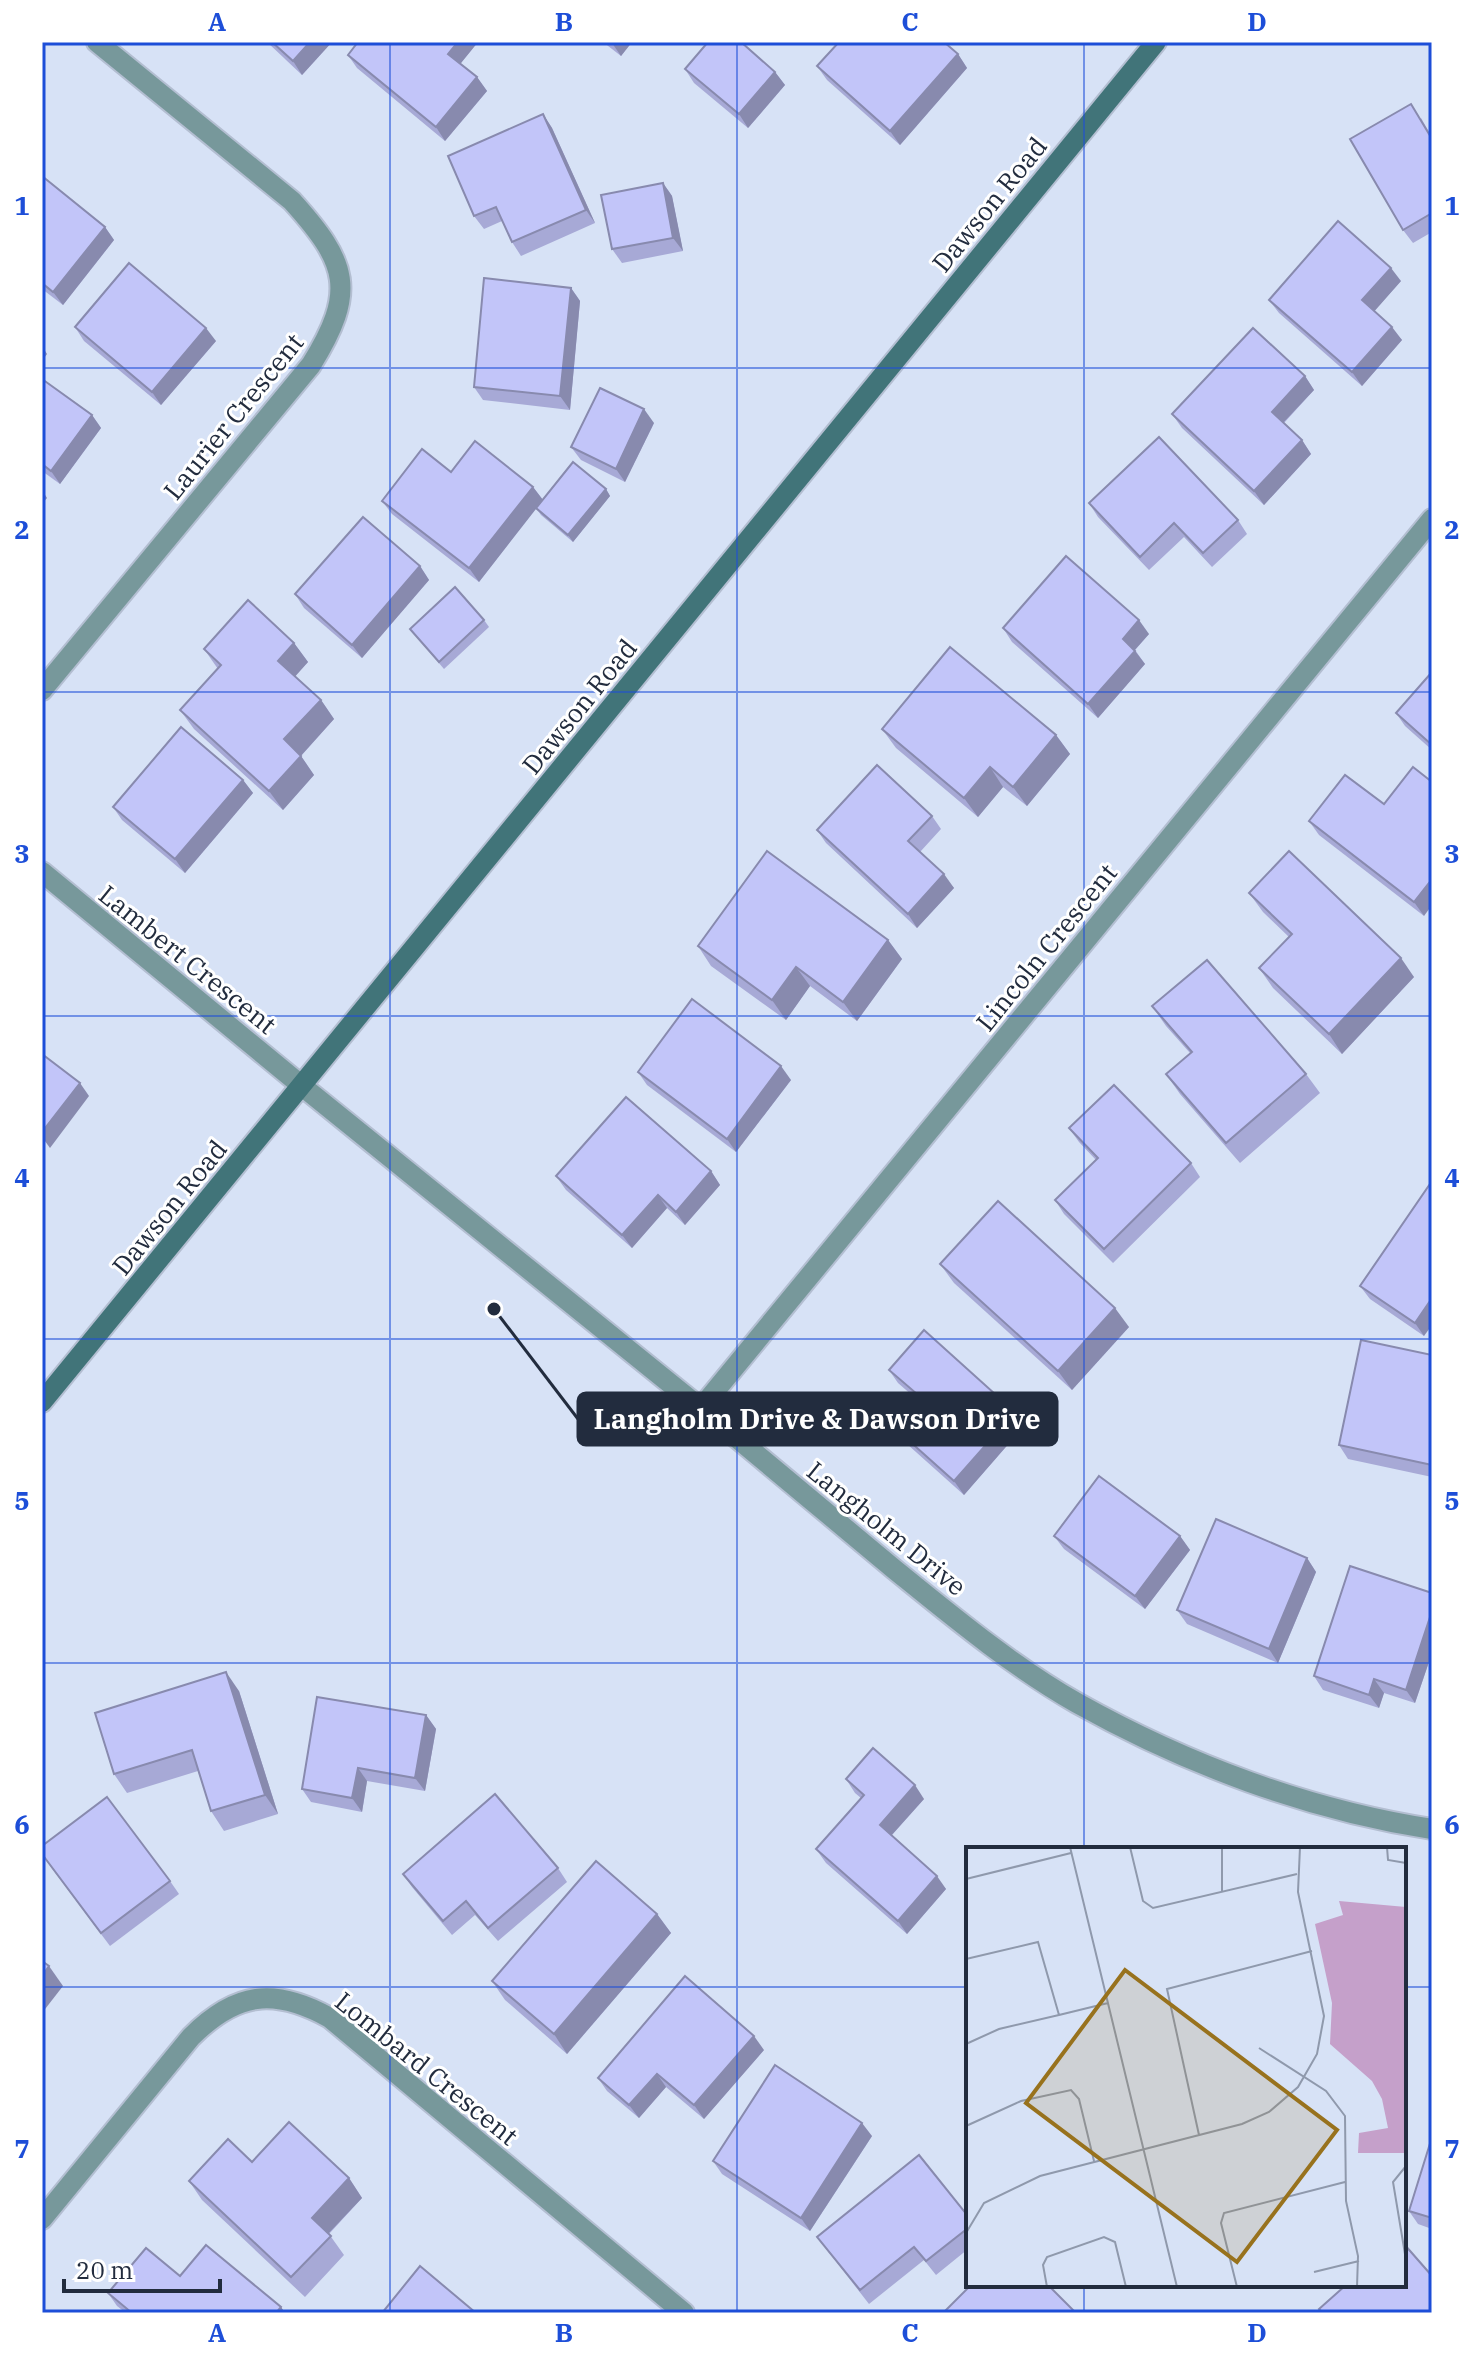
<svg xmlns="http://www.w3.org/2000/svg" width="1474" height="2355" viewBox="0 0 1474 2355" font-family="'IBM Plex Serif',serif">
<rect width="100%" height="100%" fill="#d7e2f6"/>
<g fill="none" stroke-linecap="round" stroke-linejoin="round">
<g stroke="#b3bed1" stroke-width="24">
<g id="minor">
<path d="M42 690 311 365C357 291 348 263 292 201L97 42"/>
<path d="M42 872 302 1086"/>
<path d="M701 1408 1432 519"/>
<path d="M42 2219 191 2037C236 1992 274 1987 330 2018L684 2313"/>
</g>
</g>
<g stroke="#b3bed1" stroke-width="24">
<path id="tertiary" d="M302 1086C434 1193 567 1299 698 1406 764 1460 829 1515 894 1569 952 1616 1012 1666 1077 1703 1186 1764 1308 1810 1432 1829"/>
</g>
<g stroke="#b3bed1" stroke-width="24">
<path id="secondary" d="M42 1402 1156 42"/>
</g>
<use href="#minor" stroke="#77989b" stroke-width="20"/>
<use href="#tertiary" stroke="#77989b" stroke-width="20"/>
<use href="#secondary" stroke="#417479" stroke-width="20"/>
</g>
<g fill="#a7a9d6">
<path d="M267 42H332L302 75Z"/>
<path d="M478 42 460 64 477 77 487 91 445 141 357 68 348 55Z"/>
<path d="M603 42H632L621 56Z"/>
<path d="M958 54 967 68 900 145 827 80 817 66Z"/>
<path d="M685 69 775 72 785 85 748 128 694 83Z"/>
<path d="M543 114 552 128 595 223 521 256 512 242 502 221 484 229 474 216Z"/>
<path d="M1421 118 1432 137V232L1413 243 1403 230Z"/>
<path d="M42 176 105 227 114 240 63 305 42 289Z"/>
<path d="M663 183 672 196 683 251 622 263 612 249Z"/>
<path d="M1401 281 1374 311 1402 340 1362 386 1279 313 1269 300Z"/>
<path d="M571 288 580 301 570 410 483 400 474 387Z"/>
<path d="M75 327 216 341 161 405 84 341Z"/>
<path d="M1305 376 1314 390 1284 423 1302 440 1311 454 1264 505 1182 428 1172 414Z"/>
<path d="M42 379 92 415 101 428 60 484 42 471Z"/>
<path d="M654 423 625 482 581 460 571 447Z"/>
<path d="M451 472 533 487 543 500 606 489 610 496 573 542 541 515 536 508 479 582 392 514 382 501Z"/>
<path d="M1089 503 1238 520 1247 534 1212 567 1184 537 1149 570 1098 517Z"/>
<path d="M420 566 429 580 362 658 304 608 295 594Z"/>
<path d="M484 620 489 627 444 669 410 629Z"/>
<path d="M1003 628 1149 634 1135 650 1145 664 1098 718 1012 642Z"/>
<path d="M294 643 308 662 295 676 321 700 334 719 301 756 314 775 283 810 194 729 180 710 218 669 204 649Z"/>
<path d="M1432 672V750L1405 726 1396 713Z"/>
<path d="M882 729 1056 735 1070 754 1027 806 1003 787 978 817 896 748Z"/>
<path d="M1345 775 1424 916 1319 835 1309 821Z"/>
<path d="M243 780 253 793 185 873 122 820 113 807Z"/>
<path d="M932 816 941 829 920 852 954 888 917 928 826 843 817 830Z"/>
<path d="M1249 893 1414 977 1342 1054 1273 988 1259 968 1289 937 1263 912Z"/>
<path d="M888 940 902 959 857 1021 810 986 786 1020 711 966 698 946Z"/>
<path d="M1152 1006 1306 1074 1320 1093 1240 1163 1180 1094 1166 1074 1190 1053 1166 1026Z"/>
<path d="M638 1072 791 1080 736 1152 647 1085Z"/>
<path d="M1069 1128 1191 1163 1200 1177 1113 1263 1064 1214 1055 1200 1096 1160 1079 1142Z"/>
<path d="M711 1171 720 1185 685 1225 667 1208 632 1248 566 1190 556 1176Z"/>
<path d="M1432 1181 1424 1336 1370 1299 1360 1286Z"/>
<path d="M940 1264 1129 1327 1072 1390 954 1283Z"/>
<path d="M1432 1355V1477L1348 1459 1339 1445Z"/>
<path d="M889 1370 1025 1425 964 1495 907 1444 897 1430 921 1403 898 1383Z"/>
<path d="M1054 1536H1180L1190 1550 1145 1609 1064 1549Z"/>
<path d="M1307 1558 1316 1572 1278 1663 1187 1624 1177 1610Z"/>
<path d="M1432 1593V1653L1415 1703 1384 1693 1379 1708 1323 1690 1314 1676Z"/>
<path d="M239 1691 278 1814 224 1831 211 1811 198 1771 127 1793 114 1774Z"/>
<path d="M426 1715 436 1729 425 1791 367 1781 362 1812 311 1802 302 1789Z"/>
<path d="M846 1779 924 1799 892 1835 946 1889 907 1934 826 1863 816 1849 861 1798 855 1793Z"/>
<path d="M42 1855 170 1881 179 1894 110 1946Z"/>
<path d="M558 1868 567 1882 498 1941 475 1915 452 1935 412 1887 403 1874Z"/>
<path d="M657 1914 671 1933 567 2054 505 2000 492 1981Z"/>
<path d="M764 2050 704 2119 666 2087 639 2118 607 2091 598 2078Z"/>
<path d="M872 2136 810 2231 722 2174 713 2161Z"/>
<path d="M1432 2137V2229L1418 2224 1409 2211Z"/>
<path d="M252 2162 349 2178 362 2198 329 2234 344 2255 305 2297 202 2200 189 2181Z"/>
<path d="M968 2216V2249L936 2275 924 2260 869 2304 817 2237Z"/>
<path d="M180 2276 281 2307 285 2313H126L117 2306 108 2293Z"/>
</g>
<g fill="#888aae">
<path d="M310 42H332L302 75 293 61Z"/>
<path d="M458 42H478L457 68 448 54Z"/>
<path d="M612 42H632L621 56 612 43Z"/>
<path d="M958 54 967 68 900 145 890 131Z"/>
<path d="M775 72 785 85 748 128 739 114Z"/>
<path d="M477 77 487 91 445 141 436 127Z"/>
<path d="M543 114 552 128 595 223 586 210Z"/>
<path d="M663 183 672 196 683 251 673 238Z"/>
<path d="M105 227 114 240 63 305 53 292Z"/>
<path d="M1391 268 1401 281 1372 314 1362 300Z"/>
<path d="M571 288 580 301 570 410 560 396Z"/>
<path d="M1392 327 1402 340 1362 386 1352 372Z"/>
<path d="M206 328 216 341 161 405 152 392Z"/>
<path d="M42 346 47 354 42 361Z"/>
<path d="M1305 376 1314 390 1281 425 1272 412Z"/>
<path d="M644 409 654 423 625 482 616 469Z"/>
<path d="M92 415 101 428 60 484 51 471Z"/>
<path d="M1302 440 1311 454 1264 505 1254 491Z"/>
<path d="M533 487 543 500 479 582 469 568Z"/>
<path d="M606 489 610 496 573 542 568 535Z"/>
<path d="M42 490 47 498 42 504Z"/>
<path d="M420 566 429 580 362 658 352 645Z"/>
<path d="M1139 620 1149 634 1133 652 1123 639Z"/>
<path d="M294 643 308 662 292 680 278 661Z"/>
<path d="M1135 651 1145 664 1098 718 1088 704Z"/>
<path d="M321 700 334 719 298 759 284 739Z"/>
<path d="M1056 735 1070 754 1027 806 1013 787Z"/>
<path d="M301 756 314 775 283 810 269 791Z"/>
<path d="M990 767 1003 787 978 817 964 798Z"/>
<path d="M243 780 253 793 185 873 175 859Z"/>
<path d="M944 874 954 888 917 928 908 914Z"/>
<path d="M1432 879V905L1424 916 1414 902Z"/>
<path d="M888 940 902 959 857 1021 843 1002Z"/>
<path d="M1401 958 1414 977 1342 1054 1329 1034Z"/>
<path d="M796 967 810 986 786 1020 772 1000Z"/>
<path d="M781 1066 791 1080 736 1152 727 1139Z"/>
<path d="M80 1083 89 1096 50 1148 42 1137V1132Z"/>
<path d="M711 1171 720 1185 685 1225 676 1212Z"/>
<path d="M658 1195 667 1208 632 1248 622 1235Z"/>
<path d="M1432 1298V1325L1424 1336 1415 1323Z"/>
<path d="M1115 1308 1129 1327 1072 1390 1058 1371Z"/>
<path d="M1015 1412 1025 1425 964 1495 954 1481Z"/>
<path d="M1180 1536 1190 1550 1145 1609 1135 1596Z"/>
<path d="M1307 1558 1316 1572 1278 1663 1269 1649Z"/>
<path d="M1432 1611V1653L1415 1703 1406 1690Z"/>
<path d="M226 1672 239 1691 278 1814 265 1795Z"/>
<path d="M1374 1679 1384 1693 1379 1708 1369 1695Z"/>
<path d="M426 1715 436 1729 425 1791 415 1778Z"/>
<path d="M358 1768 367 1781 362 1812 352 1798Z"/>
<path d="M915 1785 924 1799 889 1838 880 1825Z"/>
<path d="M937 1876 946 1889 907 1934 898 1921Z"/>
<path d="M657 1914 671 1933 567 2054 554 2034Z"/>
<path d="M49 1966 63 1986 42 2013V1976Z"/>
<path d="M754 2036 764 2050 704 2119 694 2105Z"/>
<path d="M657 2074 666 2087 639 2118 629 2105Z"/>
<path d="M862 2123 872 2136 810 2231 801 2218Z"/>
<path d="M349 2178 362 2198 325 2237 312 2218Z"/>
<path d="M281 2307 285 2313H276Z"/>
</g>
<g fill="#c2c5f9" stroke="#888aae" stroke-width="2">
<path d="M272 42H310L293 61Z"/>
<path d="M358 42H458L448 54 477 77 436 127 348 55Z"/>
<path d="M708 42H741L775 72 739 114 685 69Z"/>
<path d="M839 42H944L958 54 890 131 817 66Z"/>
<path d="M1411 104 1432 139V213L1403 230 1350 139Z"/>
<path d="M543 114 586 210 512 242 496 207 474 216 448 156Z"/>
<path d="M42 176 105 227 53 292 42 283Z"/>
<path d="M663 183 673 238 612 249 601 195Z"/>
<path d="M1338 221 1391 268 1362 300 1392 327 1352 372 1269 300Z"/>
<path d="M129 263 206 328 152 392 75 327Z"/>
<path d="M484 278 571 288 560 396 474 387Z"/>
<path d="M1253 328 1305 376 1272 412 1302 440 1254 491 1172 414Z"/>
<path d="M42 379 92 415 51 471 42 464Z"/>
<path d="M600 388 644 409 616 469 571 447Z"/>
<path d="M1159 437 1238 520 1203 553 1174 523 1140 557 1089 503Z"/>
<path d="M475 441 533 487 469 568 382 501 422 449 451 472Z"/>
<path d="M573 462 606 489 568 535 536 508Z"/>
<path d="M363 517 420 566 352 645 295 594Z"/>
<path d="M1066 556 1139 620 1123 639 1135 651 1088 704 1003 628Z"/>
<path d="M455 587 484 620 439 662 410 629Z"/>
<path d="M248 600 294 643 278 661 321 700 284 739 301 756 269 791 180 710 221 665 204 649Z"/>
<path d="M950 647 1056 735 1013 787 990 767 964 798 882 729Z"/>
<path d="M1432 672V745L1396 713Z"/>
<path d="M181 727 243 780 175 859 113 807Z"/>
<path d="M877 765 932 816 908 841 944 874 908 914 817 830Z"/>
<path d="M1413 767 1432 782V879L1414 902 1309 821 1345 775 1384 804Z"/>
<path d="M767 851 888 940 843 1002 796 967 772 1000 698 946Z"/>
<path d="M1289 851 1401 958 1329 1034 1259 968 1292 934 1249 893Z"/>
<path d="M1207 960 1306 1074 1226 1143 1166 1074 1192 1052 1152 1006Z"/>
<path d="M692 999 781 1066 727 1139 638 1072Z"/>
<path d="M42 1054 80 1083 42 1132Z"/>
<path d="M1114 1085 1191 1163 1104 1249 1055 1200 1098 1158 1069 1128Z"/>
<path d="M626 1097 711 1171 676 1212 658 1195 622 1235 556 1176Z"/>
<path d="M1432 1181V1298L1415 1323 1360 1286Z"/>
<path d="M998 1201 1115 1308 1058 1371 940 1264Z"/>
<path d="M924 1330 1015 1412 954 1481 897 1430 924 1400 889 1370Z"/>
<path d="M1361 1340 1432 1355V1465L1339 1445Z"/>
<path d="M1099 1476 1180 1536 1135 1596 1054 1536Z"/>
<path d="M1216 1519 1307 1558 1269 1649 1177 1610Z"/>
<path d="M1350 1566 1432 1593V1611L1406 1690 1374 1679 1369 1695 1314 1676Z"/>
<path d="M226 1672 265 1795 211 1811 192 1750 114 1774 95 1713Z"/>
<path d="M317 1697 426 1715 415 1778 358 1768 352 1798 302 1789Z"/>
<path d="M873 1748 915 1785 880 1825 937 1876 898 1921 816 1849 864 1795 846 1779Z"/>
<path d="M495 1794 558 1868 488 1928 466 1901 443 1921 403 1874Z"/>
<path d="M107 1797 170 1881 101 1933 42 1854V1846Z"/>
<path d="M596 1861 657 1914 554 2034 492 1981Z"/>
<path d="M42 1961 49 1966 42 1976Z"/>
<path d="M685 1976 754 2036 694 2105 657 2074 629 2105 598 2078Z"/>
<path d="M775 2065 862 2123 801 2218 713 2161Z"/>
<path d="M289 2122 349 2178 312 2218 331 2236 291 2277 189 2181 228 2139 252 2162Z"/>
<path d="M1432 2137V2218L1409 2211Z"/>
<path d="M919 2155 968 2216V2228L926 2261 914 2247 860 2290 817 2237Z"/>
<path d="M1404 2244 1432 2276V2313H1323L1319 2309 1346 2285H1404Z"/>
<path d="M206 2245 281 2307 276 2313H132L108 2293 146 2248 180 2276Z"/>
<path d="M420 2266 476 2313H382Z"/>
<path d="M971 2285H1048L1076 2313H943Z"/>
</g>
<path fill="none" stroke="#1d4ed8" stroke-width="2" stroke-opacity="0.55" d="M390 42V2313M737 42V2313M1084 42V1849M42 368H1432M42 692H1432M42 1016H1432M42 1339H1432M42 1663H1432M42 1987H968M1404 1987H1432M1084 2285V2313"/>
<g text-anchor="middle" dominant-baseline="central" stroke-width="6" stroke-linejoin="round" paint-order="stroke">
<g font-size="26" fill="#222c3e" stroke="#fff">
<text transform="translate(989 204) rotate(-51)">Dawson Road</text>
<text transform="translate(233 416) rotate(-51)">Laurier Crescent</text>
<text transform="translate(579 706) rotate(-51)">Dawson Road</text>
<text transform="translate(1046 947) rotate(-51)">Lincoln Crescent</text>
<text transform="translate(188 959) rotate(39)">Lambert Crescent</text>
<text transform="translate(169 1207) rotate(-51)">Dawson Road</text>
<text transform="translate(887 1528) rotate(39)">Langholm Drive</text>
<text transform="translate(427 2068) rotate(39)">Lombard Crescent</text>
</g>
</g>
<g transform="translate(966 1847)">
<rect width="440" height="440" fill="#d7e2f6"/>
<path d="M373 54 440 60V306H392L393 286 422 281 416 252 406 234 364 197 366 156 349 77 377 68Z" fill="#c5a0ca"/>
<path fill="none" stroke="#8f99ac" stroke-width="2" d="M104 0 211 440M164 0 177 54 187 61 331 27M256 0V45M421 0 422 13 440 16M0 32 105 6M0 112 72 95 93 168 33 182 0 197M93 168 142 156M293 201 360 244 379 269 380 354 392 409 391 440M0 279 55 254 105 243 113 252 128 314M233 288 201 142 346 104M440 319 427 335 440 413M0 386 18 356 74 329 276 277 303 265 332 240 351 207 358 169 332 45 334 0M348 425 393 414M81 440 77 418 81 410 138 390 149 395 160 440M271 440 255 376 258 366 379 335"/>
<path fill="#98721d" fill-opacity="0.15" stroke="#98721d" stroke-width="4" d="M159 123 371 283 271 415 60 256Z"/>
<rect width="440" height="440" fill="none" stroke="#222c3e" stroke-width="4"/>
</g>
<path fill="none" stroke="#222c3e" stroke-width="3" d="M494 1309L578 1419"/>
<circle fill="#222c3e" stroke="#fff" stroke-width="3" cx="494" cy="1309" r="8"/>
<rect fill="#222c3e" stroke="#222c3e" stroke-width="3" x="578" y="1393" width="479" height="52" rx="8"/>
<g font-size="28" text-anchor="middle" font-weight="bold" fill="#fff">
<text x="817" y="1429">Langholm Drive &amp; Dawson Drive</text>
</g>
<rect width="1474" height="2355" fill="none" stroke="#ffffff" stroke-width="88"/>
<path d="M64 2279v12h156v-12" fill="none" stroke="#222c3e" stroke-width="4"/>
<text x="76" y="2279" font-size="24" fill="#222c3e" stroke="#ffffff" stroke-width="6" paint-order="stroke">20 m</text>
<rect x="44" y="44" width="1386" height="2267" fill="none" stroke="#1d4ed8" stroke-width="3"/>
<g font-size="26" text-anchor="middle" font-weight="bold" fill="#1d4ed8">
<text x="217" y="31">A</text>
<text x="564" y="31">B</text>
<text x="910" y="31">C</text>
<text x="1257" y="31">D</text>
<text x="22" y="215">1</text>
<text x="1452" y="215">1</text>
<text x="22" y="539">2</text>
<text x="1452" y="539">2</text>
<text x="22" y="863">3</text>
<text x="1452" y="863">3</text>
<text x="22" y="1187">4</text>
<text x="1452" y="1187">4</text>
<text x="22" y="1510">5</text>
<text x="1452" y="1510">5</text>
<text x="22" y="1834">6</text>
<text x="1452" y="1834">6</text>
<text x="22" y="2158">7</text>
<text x="1452" y="2158">7</text>
<text x="217" y="2342">A</text>
<text x="564" y="2342">B</text>
<text x="910" y="2342">C</text>
<text x="1257" y="2342">D</text>
</g>
</svg>
